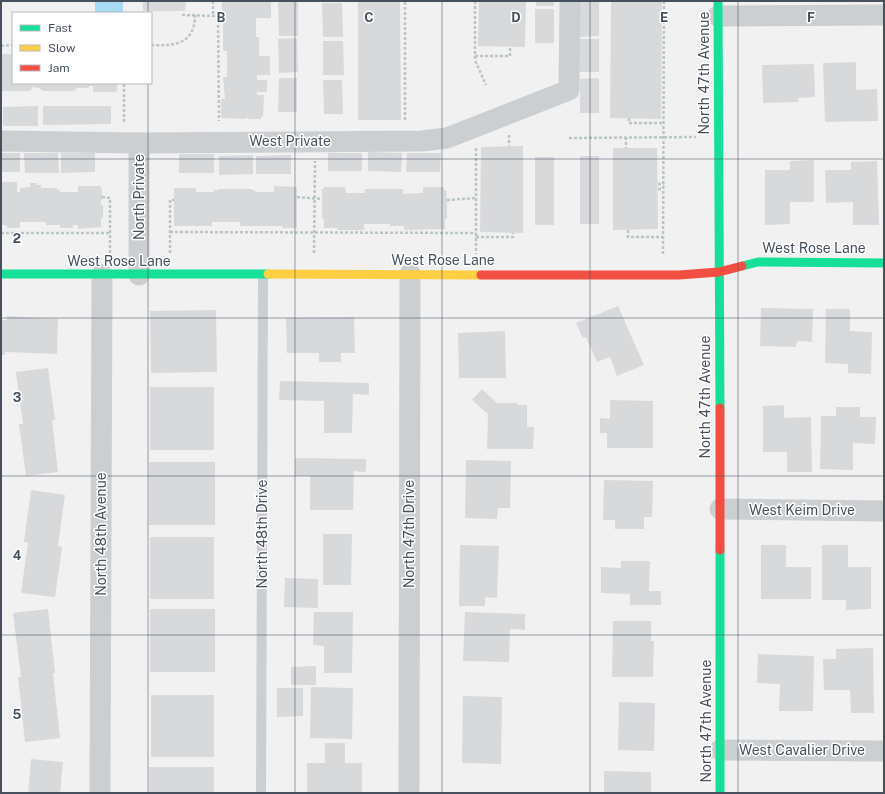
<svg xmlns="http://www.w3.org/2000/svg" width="885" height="794" viewBox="0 0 885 794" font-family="'Public Sans',sans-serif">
<rect width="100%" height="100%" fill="#f1f1f1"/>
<rect fill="#a8dbf1" x="95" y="1" width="28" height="11"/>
<g fill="#d8d9db">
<path d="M143 1H186L185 11H143Z"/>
<path d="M222 1H271V18H256V37H259V56H270V75H257V80H267V92H257V95H264L263 117H261V119H248V118H245V119L221 118V99H225L223 77H227V51H223V18H222Z"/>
<path d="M298 1V36H279L278 2Z"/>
<path d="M358 1H400L401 120H358Z"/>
<path d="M479 1H526L525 47 478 46Z"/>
<rect x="536" y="1" width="18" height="5"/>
<path d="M611 1H662L661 119 610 118Z"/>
<path d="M580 2H599V36L580 37Z"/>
<path d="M322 3H342L343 37H323Z"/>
<rect x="535" y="9" width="19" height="34"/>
<path d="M297 38 298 72 279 73 278 39Z"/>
<rect x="580" y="39" width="19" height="33"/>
<path d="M323 41H343L344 75H323Z"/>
<path d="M1 54H13V83H117V91L115 92H93V86H90L88 88H77L74 91H43L39 88 33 87 30 91H1Z"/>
<path d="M856 62V90L877 89 878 121 825 122 823 63Z"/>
<path d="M814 64 815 97 798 98V102L763 103 762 65Z"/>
<path d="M279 78H297V112H278Z"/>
<path d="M599 78V113H580V79Z"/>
<path d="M323 80H342L343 114H324Z"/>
<path d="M38 106V126H3V107Z"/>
<path d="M43 106H111V124L43 125Z"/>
<path d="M523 146V233L480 232 481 147Z"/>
<path d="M613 148H657L658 229 613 230Z"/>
<path d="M368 152 402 153 401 172 368 171Z"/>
<rect x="1" y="153" width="19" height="19"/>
<path d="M24 153H58L59 173H25Z"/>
<path d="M61 153H95V172L61 173Z"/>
<rect x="328" y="153" width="34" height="18"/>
<path d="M407 153H441L440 172H406Z"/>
<rect x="179" y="154" width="35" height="19"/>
<path d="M253 155V174L219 175V156Z"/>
<path d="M291 155V174H256V156Z"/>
<rect x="580" y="156" width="19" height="68"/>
<rect x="535" y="157" width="19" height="68"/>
<path d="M814 160V202H790V224L765 225V170H790V161Z"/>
<path d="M877 161 879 225H853V202L826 203 825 170H851V162Z"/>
<path d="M1 182H17V192H20V188L30 187V183H37V185H41V188H57V190H60V192H78V186H101V189H102V200H101V205H103V218H101V227L78 229V225H73V228H60V225H46V222H20V228H7V225H1Z"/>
<path d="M274 186 297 187V228H282V226H240V222H212V226H174V188H196V192H214V190H218V189H251V190H255V192H274Z"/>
<path d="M324 187H345L346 193H365V189H403V194L423 193V187H444V190H446L447 200V219H445V229L404 230V226H390V224H364V230H337V228H324V219H322V189H324Z"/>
<path d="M618 306 644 365 617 376 610 357 597 362 586 337 583 338 576 323Z"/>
<path d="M761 308 813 309 812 342 797 341 796 347 760 346Z"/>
<path d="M826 309H850V331L872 332 871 374 848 373V364L825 363Z"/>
<path d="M216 310 217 372 151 373 150 311Z"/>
<path d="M7 316 58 319 57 354 5 352V355H1V320H7Z"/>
<path d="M354 317 355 353H341V362H319V353H287L286 318Z"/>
<path d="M505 331 506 378H459L458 333Z"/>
<path d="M48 368 55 420H52L58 472 26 476 19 424H23L16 372Z"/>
<path d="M280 381 369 383V395L353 394 352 433H324V401L279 400Z"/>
<rect x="150" y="387" width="64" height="63"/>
<path d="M482 389 497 403H517V405H527V427H534L533 449H487L488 414 472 400Z"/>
<path d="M610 400 653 401V448H607V433H600V418L610 419Z"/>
<path d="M784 405V418L811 417 812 472H787V452H763V406Z"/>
<path d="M836 407H860V417H876L875 444 853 443V470L820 469 821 416H836Z"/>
<path d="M295 458 366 459V472L354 471 353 510H310V476H295Z"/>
<path d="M466 460 511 461 510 508H498L497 519 465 518Z"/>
<rect x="149" y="462" width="66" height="63"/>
<path d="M604 480 653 481 652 517H644V529H615V520H603Z"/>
<path d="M31 490 65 495 58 546 62 547 55 597 21 593 28 543 24 542Z"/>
<path d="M323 534H352L351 585H323Z"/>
<rect x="150" y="537" width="64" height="62"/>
<path d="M460 545 499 546 497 598 485 597V606H459Z"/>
<path d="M761 545H786V567H811V599H761Z"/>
<path d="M822 545H848V567H871V609L846 610V600H822Z"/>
<path d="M621 561H650L649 591H661V605H630V594L601 593V567L621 568Z"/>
<path d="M285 578 318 579V608L284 607Z"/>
<path d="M48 609 55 673H53L60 738 25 742 18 677H21L13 613Z"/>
<rect x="150" y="609" width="65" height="63"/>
<path d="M314 612H353L352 673H324V646L313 645Z"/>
<path d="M465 612 525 614V630L510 629 509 662 463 661Z"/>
<path d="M613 621H651V641H654L653 677H612Z"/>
<path d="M873 648 874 713H851L850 690H824L823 659H836V649Z"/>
<path d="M758 654 814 656 813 711H779L780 684 757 683Z"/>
<path d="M316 666V685H291V667Z"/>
<path d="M311 687 353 688 352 739 310 738Z"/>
<path d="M277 688H303V716L277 717Z"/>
<rect x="151" y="695" width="63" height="62"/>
<path d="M463 696 502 697 501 764 462 763Z"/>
<path d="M619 702 655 703 654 751 618 750Z"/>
<path d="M325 743H345V763H362V793H307V763H325Z"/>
<path d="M31 759 63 762 60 793H28Z"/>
<rect x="149" y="767" width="65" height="26"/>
<path d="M604 771 651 772V793H604Z"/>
</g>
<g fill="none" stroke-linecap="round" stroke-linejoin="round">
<g stroke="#b9c6c3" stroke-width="2.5" stroke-dasharray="3 2" stroke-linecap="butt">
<path d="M213 1V15"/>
<path d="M475 1V60L486 85"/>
<path d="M182 15 218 16 219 121"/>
<path d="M151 45C175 46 195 44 195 15"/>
<path d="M1 46 13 45"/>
<path d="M475 56H510V47"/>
<path d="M629 118V123H664"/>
<path d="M405 120V1"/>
<path d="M124 122V83"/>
<path d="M509 135V146"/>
<path d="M626 137V148"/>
<path d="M569 138 696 137"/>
<path d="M476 148V254"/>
<path d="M658 184H664"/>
<path d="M658 189H663"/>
<path d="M102 197 110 198V253"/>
<path d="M297 197 322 199"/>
<path d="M447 200 476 198"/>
<path d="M628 230V237H663"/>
<path d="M170 232 476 233"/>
<path d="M1 233H110"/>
<path d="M476 237H513V233"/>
<path d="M170 253V200H174"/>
<path d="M314 253 315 161"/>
<path d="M663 254 664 1"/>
</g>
<path stroke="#cccfd2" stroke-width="10" d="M261 793 263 275"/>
<g stroke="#cccfd2" stroke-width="21">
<path d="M718 16 884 15"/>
<path d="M1 141 139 143 422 141 447 138 569 90 570 1"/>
<path d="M139 275V143"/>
<path d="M720 509 884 511"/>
<path d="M720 750 884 751"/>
<path d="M100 793 102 275"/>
<path d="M409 793 410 274"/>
</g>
<g stroke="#16e098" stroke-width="9">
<path d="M718 1 720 408"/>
<path d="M742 266 758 262 884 263"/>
<path d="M1 274H268"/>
<path d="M720 550V793"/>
</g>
<path stroke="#ffcf43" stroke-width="9" d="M268 274 481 275"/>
<g stroke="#f24e42" stroke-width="9">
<path d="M481 275H679L719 272 742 266"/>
<path d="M720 408V550"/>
</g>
</g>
<path fill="none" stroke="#47515e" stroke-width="1" stroke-opacity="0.55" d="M148 1V13M295 1V793M442 1V793M590 1V793M738 1V793M148 83V793M1 159H884M1 318H884M1 476H884M1 635H884"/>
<g text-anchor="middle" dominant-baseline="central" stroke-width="3" stroke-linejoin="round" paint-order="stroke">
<g font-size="14" fill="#47515e" stroke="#fff">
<text transform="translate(704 73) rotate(-90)">North 47th Avenue</text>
<text x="290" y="141">West Private</text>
<text transform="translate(139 197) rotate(-90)">North Private</text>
<text x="814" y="248">West Rose Lane</text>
<text x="443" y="260">West Rose Lane</text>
<text x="119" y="261">West Rose Lane</text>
<text transform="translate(705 397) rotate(-90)">North 47th Avenue</text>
<text x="802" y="510">West Keim Drive</text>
<text transform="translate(101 534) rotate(-90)">North 48th Avenue</text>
<text transform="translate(262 534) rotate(-90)">North 48th Drive</text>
<text transform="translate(409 534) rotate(-90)">North 47th Drive</text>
<text transform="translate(706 721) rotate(-90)">North 47th Avenue</text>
<text x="802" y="750">West Cavalier Drive</text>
</g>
</g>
<g font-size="13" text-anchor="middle" font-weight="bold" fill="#47515e" stroke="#fff" stroke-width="3" stroke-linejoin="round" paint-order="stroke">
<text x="221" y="22">B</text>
<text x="369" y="22">C</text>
<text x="516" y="22">D</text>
<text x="664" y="22">E</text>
<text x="811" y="22">F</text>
<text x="17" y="243">2</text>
<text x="17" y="402">3</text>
<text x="17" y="560">4</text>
<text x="17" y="719">5</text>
</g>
<rect width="885" height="794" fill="none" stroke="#47515e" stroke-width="4"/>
<rect x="12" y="12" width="140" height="72" fill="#ffffff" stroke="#b5b9bf"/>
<rect x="20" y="25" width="20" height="6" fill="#16e098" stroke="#b5b9bf"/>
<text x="48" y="32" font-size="12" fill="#47515e">Fast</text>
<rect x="20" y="45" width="20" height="6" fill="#ffcf43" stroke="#b5b9bf"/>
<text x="48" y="52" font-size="12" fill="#47515e">Slow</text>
<rect x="20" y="65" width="20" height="6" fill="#f24e42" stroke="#b5b9bf"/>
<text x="48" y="72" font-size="12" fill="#47515e">Jam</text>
</svg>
